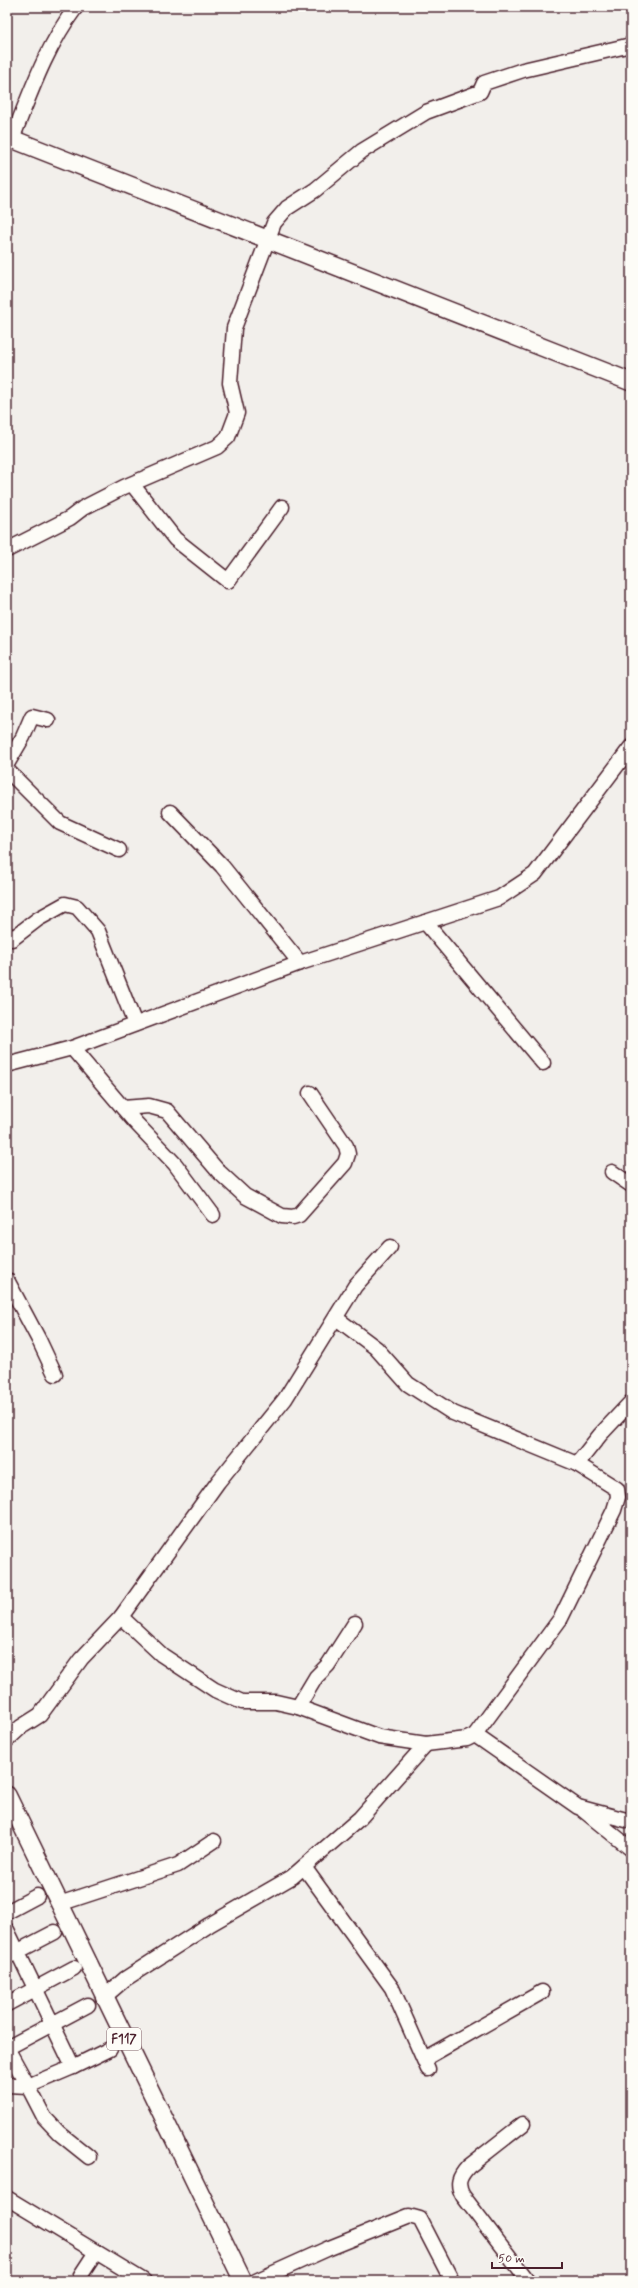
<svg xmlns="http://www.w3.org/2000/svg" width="638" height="2288" viewBox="0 0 638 2288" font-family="Mynerve,sans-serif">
<rect width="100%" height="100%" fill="#f2efeb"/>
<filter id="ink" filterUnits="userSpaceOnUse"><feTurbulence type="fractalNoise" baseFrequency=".025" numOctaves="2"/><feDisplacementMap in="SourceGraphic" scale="8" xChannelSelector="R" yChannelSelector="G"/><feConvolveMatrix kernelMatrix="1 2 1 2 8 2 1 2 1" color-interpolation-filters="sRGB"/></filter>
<g filter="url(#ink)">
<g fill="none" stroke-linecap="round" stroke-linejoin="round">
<g stroke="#4a1f2b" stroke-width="17">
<g id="minor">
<path d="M12 139C30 94 46 47 76 7"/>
<path d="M132 484 175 539 228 581 282 507"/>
<path d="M7 550 70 518 83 508 124 487 217 447 228 437 237 413 230 383 234 328 274 223 287 208 315 190 362 151 426 112 480 92 484 83 523 70 631 45"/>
<path d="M7 764 23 737 32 716 48 720"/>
<path d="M7 770 60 823 119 850"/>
<path d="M170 812 222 866 300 963"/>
<path d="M425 922 543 1063"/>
<path d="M7 934 12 939 38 919 65 904 77 907 98 931 135 1024"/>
<path d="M72 1048 135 1122 175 1164 213 1215"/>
<path d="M7 1065 72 1048 300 963 499 898 535 874 631 747"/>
<path d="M123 1108 149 1106 167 1111 218 1171 245 1196 282 1216 293 1217 299 1215 345 1163 348 1154 346 1146 310 1093"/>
<path d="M612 1172 631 1185"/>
<path d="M7 1280 39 1340 55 1374"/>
<path d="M336 1318 376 1348 408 1384 453 1413 577 1464 617 1489 618 1497 614 1510 561 1618 475 1735 467 1739 426 1744"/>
<path d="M577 1464 600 1435 631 1402"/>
<path d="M298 1707 316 1677 328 1665 355 1623"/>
<path d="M475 1735 578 1807 626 1820 631 1819"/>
<path d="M7 1740 21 1727 40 1715 81 1659 121 1617 218 1482 285 1399 355 1286 390 1247"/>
<path d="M583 1810 631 1849"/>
<path d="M304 1867 392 1988 428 2069"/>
<path d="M59 1904 178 1865 214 1841"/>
<path d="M7 1912 37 1896"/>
<path d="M7 1930 73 2067 28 2086 7 2048"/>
<path d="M7 1957 55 1932"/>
<path d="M103 1998 125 1979 209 1925 292 1877 360 1818 426 1744 379 1737 298 1707 276 1702H242L215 1690 162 1655 121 1617"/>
<path d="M7 2004 74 1968"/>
<path d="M7 2048 88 2005"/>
<path d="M424 2059 542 1992"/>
<path d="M73 2067 110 2049"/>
<path d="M7 2085 28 2086 44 2117 59 2133 89 2157"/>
<path d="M523 2124 468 2167C459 2177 456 2184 463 2196L528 2281"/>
<path d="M7 2198 144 2281"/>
<path d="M80 2281 81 2275 96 2252"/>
<path d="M256 2281 327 2249 409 2216 420 2219 452 2281"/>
</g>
</g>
<g stroke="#4a1f2b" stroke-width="20">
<g id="major">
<path d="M7 137 631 382"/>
<path d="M7 1795 243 2281"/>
</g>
</g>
<use href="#minor" stroke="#fdfcf7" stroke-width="14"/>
<use href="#major" stroke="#fdfcf7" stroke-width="17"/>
</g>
</g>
<g text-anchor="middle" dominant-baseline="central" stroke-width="4" stroke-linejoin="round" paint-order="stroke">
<rect fill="#fdfcf7" stroke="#806168" stroke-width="1" x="107" y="2028" width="34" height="22" rx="3"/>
<g font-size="13" font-weight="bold" fill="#4a1f2b">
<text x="124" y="2039">F117</text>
</g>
</g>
<rect width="638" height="2288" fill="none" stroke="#fdfcf7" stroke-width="24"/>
<rect x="12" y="12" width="614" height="2264" fill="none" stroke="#4a1f2b" stroke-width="1.5" filter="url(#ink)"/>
<path d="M492 2262v6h70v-6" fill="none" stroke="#4a1f2b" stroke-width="2"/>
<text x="498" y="2262" font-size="12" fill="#4a1f2b" stroke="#fdfcf7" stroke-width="3" paint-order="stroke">50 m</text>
</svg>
